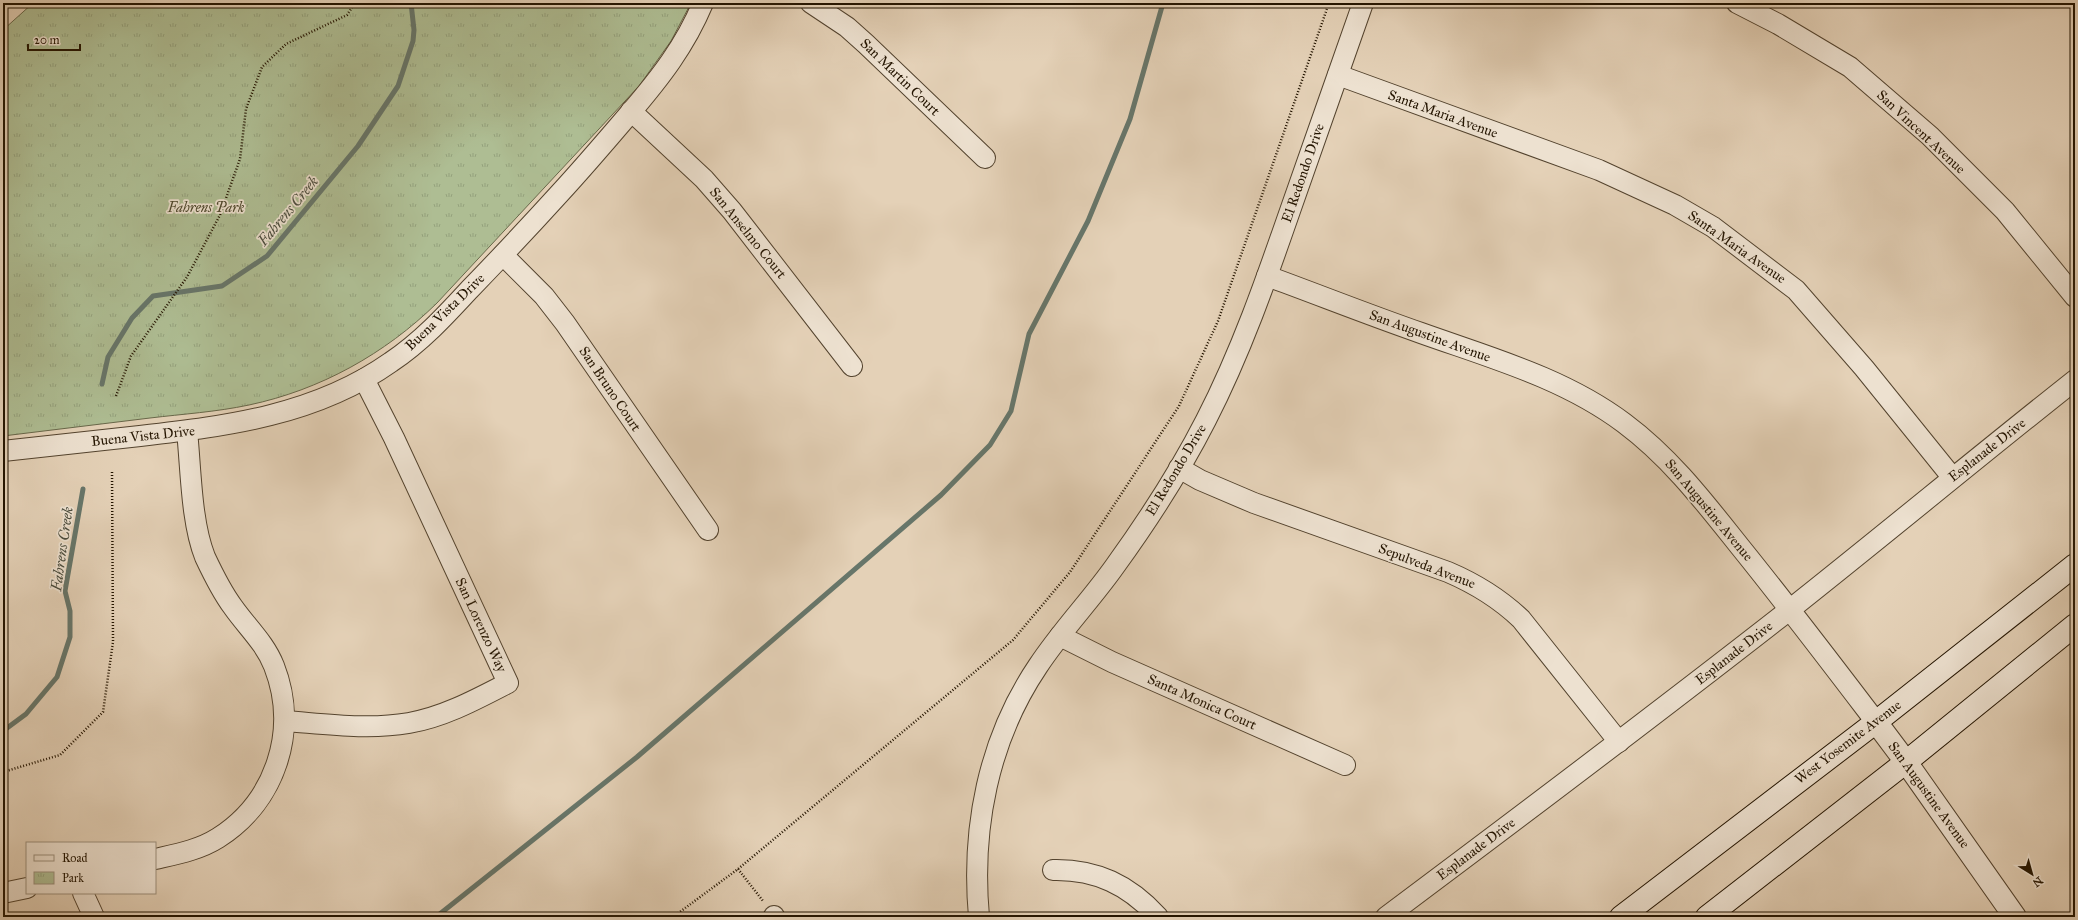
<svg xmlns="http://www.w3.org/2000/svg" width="2078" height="920" viewBox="0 0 2078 920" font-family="'IM FELL Great Primer',serif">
<defs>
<pattern id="park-tufts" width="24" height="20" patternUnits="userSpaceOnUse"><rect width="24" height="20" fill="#aebd93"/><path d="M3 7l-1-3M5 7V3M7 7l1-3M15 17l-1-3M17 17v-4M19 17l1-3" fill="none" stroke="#95a27d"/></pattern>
</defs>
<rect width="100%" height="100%" fill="#e4d1b7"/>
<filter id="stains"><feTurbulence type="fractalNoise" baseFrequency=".005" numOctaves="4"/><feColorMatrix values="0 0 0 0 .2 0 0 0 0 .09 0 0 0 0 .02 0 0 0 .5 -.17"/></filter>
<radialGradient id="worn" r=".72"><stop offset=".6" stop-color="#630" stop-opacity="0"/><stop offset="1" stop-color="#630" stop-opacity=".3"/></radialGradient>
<path fill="url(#park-tufts)" stroke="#68684a" d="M33 3H691L671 41 639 86 437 303C385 354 320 390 249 405 216 412 183 414 150 418 101 424 52 430 3 436V30Z"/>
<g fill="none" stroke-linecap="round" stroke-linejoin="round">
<g stroke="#67766a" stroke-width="5">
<path d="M102 384 108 357 132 318 153 296 222 286 267 256 358 146 398 86 413 41 414 30 411 3"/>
<path d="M3 731 26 714 57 677 70 637V611L65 591 83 489"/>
<path d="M436 917 637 757 941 495 990 445 1011 411 1029 334 1088 221 1130 119 1163 3"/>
</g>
<g stroke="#53432e" stroke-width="22">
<g id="minor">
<path d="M811 3 847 27 866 44 985 158"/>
<path d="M1737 3 1778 24 1850 67 1930 136 2005 211 2075 297"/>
<path d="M1338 75 1599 170 1675 205 1713 227 1796 290 1864 368 1952 477"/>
<path d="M631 111 704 179 732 211 852 366"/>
<path d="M503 255 544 296 565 323 708 530"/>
<path d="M1267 276C1319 295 1369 315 1421 333 1491 358 1564 378 1624 423 1671 458 1705 503 1741 548 1787 605 1831 663 1876 722"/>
<path d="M3 451C49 446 94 441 140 436 228 426 316 415 391 362 421 342 445 316 469 290 500 258 530 226 560 193 584 167 607 140 630 113 660 78 685 46 703 3"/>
<path d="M1179 468 1200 480 1254 503 1448 572C1476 584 1499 598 1521 619L1619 742"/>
<path d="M1060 636 1112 662 1345 765"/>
<path d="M285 721C326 724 368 730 409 723 444 717 477 699 508 683L394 438 364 379"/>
<path d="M155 859C177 854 199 850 218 838 276 801 299 730 274 666 265 643 247 627 233 607 221 591 213 574 205 557 191 522 191 469 187 431"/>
<path d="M1053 870C1096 869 1129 885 1158 917"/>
<path d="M3 893 27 888"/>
<path d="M83 893 94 917"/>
<path d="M774 916V917"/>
<path d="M979 917C971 829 988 740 1038 666 1061 631 1091 600 1115 566 1149 519 1180 471 1206 420 1241 352 1266 280 1291 208 1315 140 1339 71 1363 3"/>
<path d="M1386 917C1521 816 1655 715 1788 611 1884 535 1979 456 2075 380"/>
</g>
</g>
<g stroke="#53432e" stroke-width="24">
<path id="tertiary" d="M1876 722 1906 762 2015 917"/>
</g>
<g stroke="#231400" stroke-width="24">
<g id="secondary">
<path d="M1621 917 1876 722 2075 565"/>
<path d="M1707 917 1906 762 2075 625"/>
</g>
</g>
<g stroke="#231400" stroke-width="2.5" stroke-dasharray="1 2" stroke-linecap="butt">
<path d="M116 396 131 356 187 277 220 215 240 159 246 109 262 67 286 44 347 15 355 3"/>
<path d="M3 772 60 755 103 712 113 642 112 470"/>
<path d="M738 869 763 901"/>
<path d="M673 917 738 869 1013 640 1070 572 1179 406 1218 321 1329 3"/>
</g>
<use href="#minor" stroke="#ede1d0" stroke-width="20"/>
<use href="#tertiary" stroke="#ede1d0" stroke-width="22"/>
<use href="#secondary" stroke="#ede1d0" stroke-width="22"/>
</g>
<g text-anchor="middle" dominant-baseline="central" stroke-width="3.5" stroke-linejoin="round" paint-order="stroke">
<g font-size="14" fill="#231400" stroke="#ede1d0">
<text transform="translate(900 77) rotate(44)">San Martin Court</text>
<text transform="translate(1443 114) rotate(20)">Santa Maria Avenue</text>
<text transform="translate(1921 132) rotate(43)">San Vincent Avenue</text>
<text transform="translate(1303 173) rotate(-71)">El Redondo Drive</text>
<text transform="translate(748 233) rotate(51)">San Anselmo Court</text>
<text transform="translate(1737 247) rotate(35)">Santa Maria Avenue</text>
<text transform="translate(445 312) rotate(-44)">Buena Vista Drive</text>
<text transform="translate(1430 336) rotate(20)">San Augustine Avenue</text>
<text transform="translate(610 389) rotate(56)">San Bruno Court</text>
<text transform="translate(143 436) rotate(-6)">Buena Vista Drive</text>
<text transform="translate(1987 450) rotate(-38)">Esplanade Drive</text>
<text transform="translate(1176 470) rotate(-59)">El Redondo Drive</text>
<text transform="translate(1709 510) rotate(50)">San Augustine Avenue</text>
<text transform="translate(1427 566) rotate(21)">Sepulveda Avenue</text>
<text transform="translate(481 625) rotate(65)">San Lorenzo Way</text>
<text transform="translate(1734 653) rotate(-38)">Esplanade Drive</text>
<text transform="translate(1202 702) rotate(24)">Santa Monica Court</text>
<text transform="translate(1848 742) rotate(-37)">West Yosemite Avenue</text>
<text transform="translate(1929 795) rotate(54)">San Augustine Avenue</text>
<text transform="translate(1476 849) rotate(-37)">Esplanade Drive</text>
</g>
<g font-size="14" font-style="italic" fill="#4d472c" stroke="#ede1d0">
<text x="206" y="207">Fahrens Park</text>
</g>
<g font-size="15" font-style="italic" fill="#4b4d3e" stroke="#ede1d0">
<text transform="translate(288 211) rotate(-50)">Fahrens Creek</text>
<text transform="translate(62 549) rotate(-82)">Fahrens Creek</text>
</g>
</g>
<rect width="2078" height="920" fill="none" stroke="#e4d1b7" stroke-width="16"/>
<rect x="4" y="4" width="2070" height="912" fill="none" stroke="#231400" stroke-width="2"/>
<rect x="8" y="8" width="2062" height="904" fill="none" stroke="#231400"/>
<rect x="26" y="842" width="130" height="52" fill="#ede1d0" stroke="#9c8f7d"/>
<rect x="34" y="855" width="20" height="6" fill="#ede1d0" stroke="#9c8f7d"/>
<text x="62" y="862" font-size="12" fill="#231400">Road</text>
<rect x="34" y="872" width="20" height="12" fill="url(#park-tufts)" stroke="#9c8f7d"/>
<text x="62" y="882" font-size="12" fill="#231400">Park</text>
<g transform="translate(2032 874) rotate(143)" stroke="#ede1d0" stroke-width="3" paint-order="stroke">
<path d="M0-3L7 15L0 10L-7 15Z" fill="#231400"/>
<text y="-6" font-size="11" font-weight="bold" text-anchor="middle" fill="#231400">N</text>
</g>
<path d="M28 44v6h52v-6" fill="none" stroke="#231400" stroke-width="2"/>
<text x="34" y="44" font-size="12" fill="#231400" stroke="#ede1d0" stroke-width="3" paint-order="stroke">20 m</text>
<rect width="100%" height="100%" filter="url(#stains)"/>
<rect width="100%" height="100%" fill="url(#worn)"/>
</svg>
